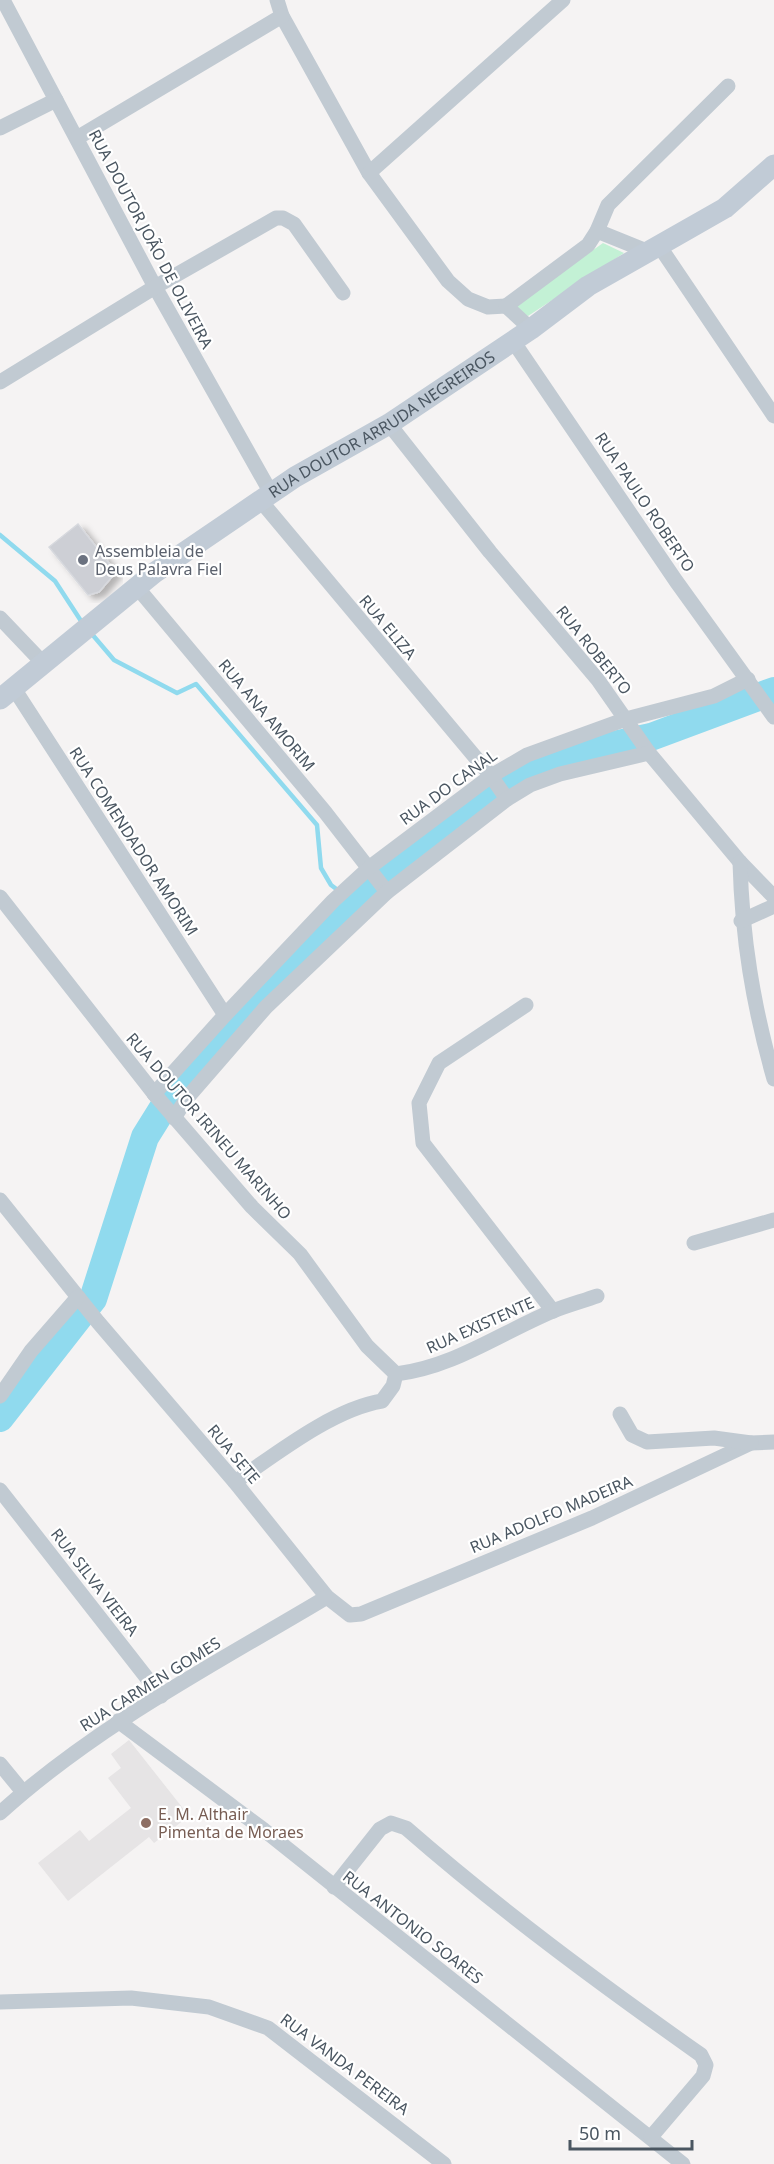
<svg xmlns="http://www.w3.org/2000/svg" width="774" height="2164" viewBox="0 0 774 2164" font-family="'Noto Sans',sans-serif">
<defs>
<filter id="shadow"><feDropShadow dx="6" dy="4" stdDeviation="3" flood-color="#0004"/></filter>
</defs>
<rect width="100%" height="100%" fill="#f5f3f3"/>
<path fill="#e6e4e5" d="M129 1740 189 1816 154 1843 149 1837 68 1901 38 1863 80 1830 89 1841 131 1808 108 1778 121 1768 111 1754Z"/>
<path fill="#c3f1d5" d="M603 243 624 253 528 316 513 307Z"/>
<g fill="none" stroke-linecap="round" stroke-linejoin="round">
<g stroke="#90daee" stroke-width="4.5">
<path d="M0 535 55 581 83 624"/>
<path d="M91 633 114 660 177 693 196 684 317 825 321 868 331 885 355 903"/>
</g>
<path stroke="#90daee" stroke-width="28" d="M0 1418 93 1299 145 1137 178 1084 348 909 393 868 526 764 651 737 774 691"/>
</g>
<path fill="#cdcfd5" stroke="#d7d9de" stroke-width="1.5" filter="url(#shadow)" d="M78 524 116 572 99 592 88 595 49 547Z"/>
<g fill="none" stroke-linecap="round" stroke-linejoin="round">
<g stroke="#c1cad2" stroke-width="15">
<path d="M3 0 155 287 271 493"/>
<path d="M277 0 282 16 369 173 448 281 468 299 488 307 506 306"/>
<path d="M0 128 56 100"/>
<path d="M77 138 282 16"/>
<path d="M369 173 563 0"/>
<path d="M597 231 649 252"/>
<path d="M660 247 774 416"/>
<path d="M531 329 506 306 588 245 597 231 608 205 728 86"/>
<path d="M513 341 676 581 774 717"/>
<path d="M0 382 155 287 276 218H283L294 224 343 293"/>
<path d="M389 424 490 552 598 680 649 753 740 862 774 897"/>
<path d="M260 500 491 776 507 799"/>
<path d="M136 586 325 812 387 892"/>
<path d="M0 618 42 662"/>
<path d="M13 687 225 1015"/>
<path d="M740 862C742 938 753 1005 774 1079"/>
<path d="M0 897 156 1096 252 1207 300 1254 367 1346 396 1374"/>
<path d="M741 921 774 906"/>
<path d="M526 1005 439 1063 419 1103 423 1143 553 1311"/>
<path d="M154 1094 225 1015 333 901 370 867 491 776 527 755 626 719 714 696 748 679"/>
<path d="M174 1118 187 1098 266 1007 387 892 507 799 530 785 560 774 649 753"/>
<path d="M0 1200 98 1322 235 1482 327 1597 350 1615 361 1614 592 1518 751 1443 774 1442"/>
<path d="M694 1243 774 1220"/>
<path d="M0 1396 31 1351 78 1297"/>
<path d="M620 1414 632 1435 647 1442 714 1438 751 1443"/>
<path d="M235 1482C276 1454 333 1409 382 1401L393 1386 396 1374C454 1367 500 1333 553 1311 568 1305 583 1301 597 1296"/>
<path d="M0 1490 161 1696"/>
<path d="M118 1721 264 1830 683 2164"/>
<path d="M0 1764 23 1792"/>
<path d="M0 1813C97 1725 215 1664 327 1597"/>
<path d="M334 1887 380 1829 391 1823 406 1828C500 1910 599 1983 701 2055L706 2065 703 2076 651 2137"/>
<path d="M0 2002 131 1998 209 2007 268 2028 444 2164"/>
</g>
<path stroke="#c1cbd6" stroke-width="21" id="s1" d="M0 699 154 573 295 477 389 424 531 329 588 286 725 208 774 165"/>
</g>
<circle fill="#6b7280" stroke="#fff" stroke-width="2" cx="83" cy="560" r="6"/>
<circle fill="#8d6e63" stroke="#fff" stroke-width="2" cx="146" cy="1823" r="6"/>
<g text-anchor="middle" dominant-baseline="central" stroke-width="4.5" stroke-linejoin="round" paint-order="stroke">
<g font-size="16" fill="#4a5661" stroke="#fff">
<text transform="translate(151 239) rotate(62)">RUA DOUTOR JOÃO DE OLIVEIRA</text>
<text stroke="none"><textPath href="#s1" startOffset="471">RUA DOUTOR ARRUDA NEGREIROS</textPath></text>
<text transform="translate(645 502) rotate(56)">RUA PAULO ROBERTO</text>
<text transform="translate(388 627) rotate(50)">RUA ELIZA</text>
<text transform="translate(594 650) rotate(51)">RUA ROBERTO</text>
<text transform="translate(267 715) rotate(50)">RUA ANA AMORIM</text>
<text transform="translate(448 787) rotate(-36)">RUA DO CANAL</text>
<text transform="translate(134 841) rotate(57)">RUA COMENDADOR AMORIM</text>
<text transform="translate(209 1126) rotate(49)">RUA DOUTOR IRINEU MARINHO</text>
<text transform="translate(480 1325) rotate(-24)">RUA EXISTENTE</text>
<text transform="translate(234 1454) rotate(50)">RUA SETE</text>
<text transform="translate(551 1514) rotate(-23)">RUA ADOLFO MADEIRA</text>
<text transform="translate(95 1582) rotate(52)">RUA SILVA VIEIRA</text>
<text transform="translate(150 1684) rotate(-32)">RUA CARMEN GOMES</text>
<text transform="translate(413 1927) rotate(38)">RUA ANTONIO SOARES</text>
<text transform="translate(345 2064) rotate(37)">RUA VANDA PEREIRA</text>
</g>
<g font-size="16" fill="#5b616d" stroke="#fff" text-anchor="start">
<text x="95" y="551">Assembleia de<tspan x="95" dy="18">Deus Palavra Fiel</tspan></text>
</g>
<g font-size="16" fill="#785e54" stroke="#fff" text-anchor="start">
<text x="158" y="1814">E. M. Althair<tspan x="158" dy="18">Pimenta de Moraes</tspan></text>
</g>
</g>
<path d="M570 2140v9h122v-9" fill="none" stroke="#4a5661" stroke-width="3"/>
<text x="579" y="2140" font-size="18" fill="#4a5661" stroke="#ffffff" stroke-width="4.5" paint-order="stroke">50 m</text>
</svg>
